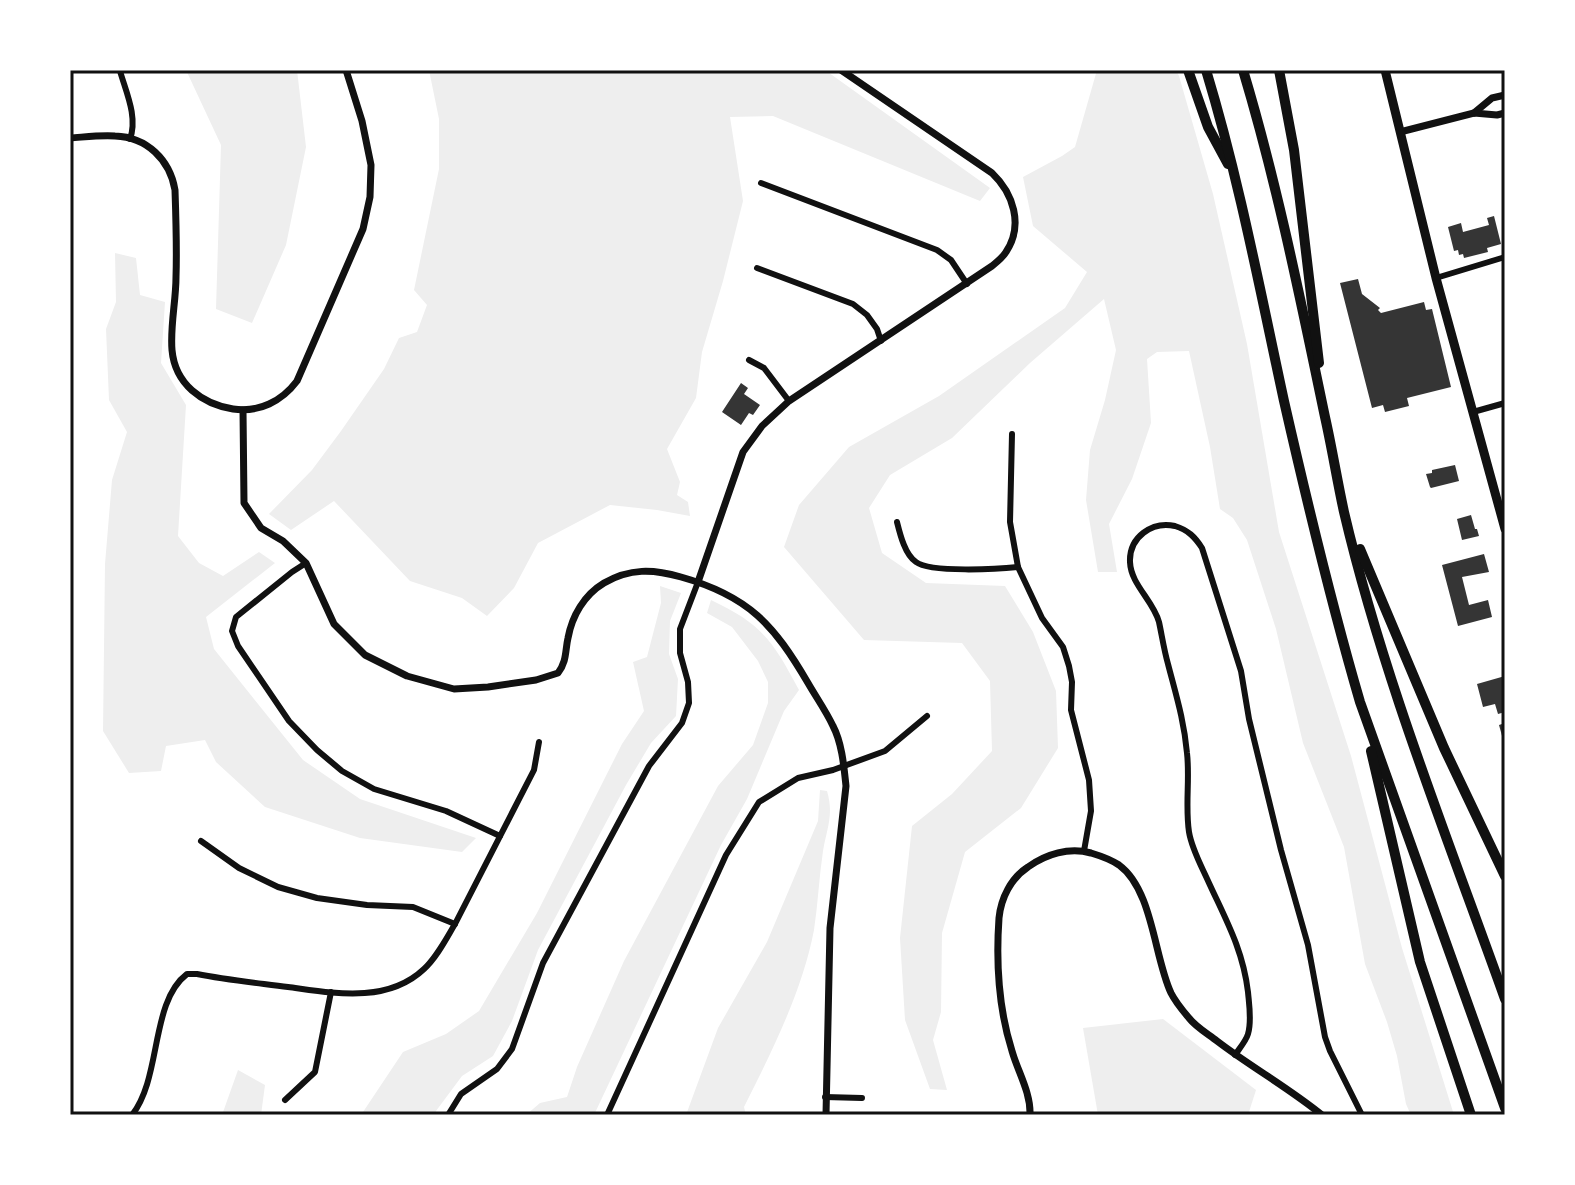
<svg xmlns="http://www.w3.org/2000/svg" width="1575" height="1185" viewBox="0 0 1575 1185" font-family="'Alegreya Sans',sans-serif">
<rect width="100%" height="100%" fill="#fff"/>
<g fill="#eee">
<path d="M186 70H297L306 147 286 245 252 323 216 309 221 145Z"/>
<path d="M429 70H825L990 188 980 201 773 116 730 117 743 201 723 281 702 352 696 398 667 449 680 482 677 495 688 502 690 516 657 510 610 505 538 543 514 588 487 616 462 598 410 581 334 501 291 530 269 514 312 470 341 431 384 369 399 338 417 332 427 305 414 290 439 169V119Z"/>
<path d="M1097 70H1176L1179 76 1213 194 1247 344 1279 532 1351 756 1402 948 1454 1115H1411L1406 1104 1397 1056 1387 1022 1365 964 1344 847 1303 743 1276 629 1247 540 1233 518 1220 509 1210 447 1189 351 1157 352 1147 359 1151 423 1132 479 1109 524 1117 572H1098L1086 500 1090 450 1105 400 1116 350 1104 299 1030 363 952 438 890 475 869 508 882 553 926 583 1005 586 1033 632 1056 691 1058 748 1021 808 965 852 942 933 941 1012 933 1040 947 1090 930 1089 905 1020 900 938 912 826 952 794 992 751 990 681 962 643 864 640 784 547 799 505 849 447 939 396 1065 308 1087 272 1033 226 1023 177 1062 156 1075 147Z"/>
<path d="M115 253 136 258 140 295 165 302 161 363 186 405 178 536 199 563 223 576 259 552 275 563 206 617 214 649 303 760 360 799 476 838 462 852 360 838 265 807 216 762 205 740 166 746 161 771 129 773 103 731 105 564 112 480 127 432 109 400 106 329 116 302Z"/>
<path d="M660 586 681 593 670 621 669 654 678 679 676 716 651 743 626 785 538 950 512 1021 493 1056 462 1076 436 1111V1115H361L403 1052 446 1034 479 1011 537 913 622 744 644 711 633 662 647 657 661 603Z"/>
<path d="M711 600C762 624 773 641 799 690L784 711 747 799 721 845 594 1115H526L540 1103 567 1097 577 1067 624 961 718 786 753 745 768 703V682L758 661 732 627 707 613Z"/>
<path d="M820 790 827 791C834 815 827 827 823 851 819 877 818 904 814 930 802 992 772 1051 744 1107L746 1115H686L718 1028 767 942 818 821Z"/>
<path d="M1163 1019 1256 1090 1248 1115H1098L1083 1028Z"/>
<path d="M238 1070 265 1085 261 1115H222Z"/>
</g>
<g fill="#353535">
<path d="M1494 216 1501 244 1487 248 1488 252 1464 258 1463 254 1459 255 1458 250 1454 251 1448 227 1461 223 1463 232 1489 225 1487 218Z"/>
<path d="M1358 279 1362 294 1380 308 1378 310 1381 313 1424 302 1426 310 1432 309 1451 387 1407 398 1409 406 1385 412 1383 405 1372 408 1340 283Z"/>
<path d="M741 383 748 388 744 394 760 405 753 415 749 413 741 425 722 412Z"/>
<path d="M1455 465 1459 481 1431 488 1430 487 1426 474 1432 473V470Z"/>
<path d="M1471 515 1475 529H1477L1479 536 1462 540 1457 519Z"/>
<path d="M1484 554 1489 572 1462 577 1469 605 1488 600 1492 617 1458 626 1442 565Z"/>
<path d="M1505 676V712L1498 714 1495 704 1483 707 1477 684Z"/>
<path d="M1505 723V743H1504L1499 725Z"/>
</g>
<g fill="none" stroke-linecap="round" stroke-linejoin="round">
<g stroke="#111" stroke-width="6">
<path d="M120 71C126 92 138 117 130 139"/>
<path d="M761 183 937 250 951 260 967 284"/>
<path d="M757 268 853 304 867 315 877 329 881 341"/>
<path d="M1436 278 1505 257"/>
<path d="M749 360 764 368 789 401"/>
<path d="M1473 412 1505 403"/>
<path d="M1012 434 1010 522 1018 567 1042 618 1063 647 1069 666 1072 682 1071 710 1089 780 1091 811 1084 851"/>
<path d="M897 522C900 534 905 555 916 562 930 573 999 569 1018 567"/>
<path d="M306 563 292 572 236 617 232 631 238 646 289 721 317 750 342 771 374 789 446 811 500 836"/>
<path d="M201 841 239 868 278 887 317 898 367 905 413 907 455 924"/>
<path d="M1235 1055C1239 1049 1246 1041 1248 1034 1252 1021 1249 1004 1248 992 1243 950 1226 920 1209 883 1202 867 1192 850 1189 832 1185 806 1190 779 1187 753 1184 720 1176 695 1168 664 1164 650 1162 636 1159 622 1153 600 1131 585 1130 562 1129 537 1152 521 1175 526 1188 530 1195 537 1202 548L1241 671 1249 719 1281 850 1308 945 1325 1037 1330 1051 1362 1115"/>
<path d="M825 1097 862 1098"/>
<path d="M285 1100 315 1072 331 992"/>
<path d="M132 1115C162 1077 150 1002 187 974H197C227 980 258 983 288 987 333 993 387 1004 424 969 437 957 446 939 455 924L534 770 539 742"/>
<path d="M448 1115 461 1094 497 1069 512 1049 543 963 649 766 682 723 689 703 688 682 680 653V629L698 582"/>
<path d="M607 1115 726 855 759 802 798 778 833 770 885 751 927 716"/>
</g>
<g stroke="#111" stroke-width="7">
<path d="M1474 113 1492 98 1505 95"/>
<path d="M1400 132 1474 113 1497 115 1505 113"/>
<path d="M70 138C85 137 100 135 115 136 147 137 170 160 175 190 176 219 177 248 176 277 176 301 170 326 172 350 175 384 202 404 233 409 259 413 282 401 297 381L363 229 370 197 371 165 362 121 346 70"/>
<path d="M243 410 244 503 261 528 283 541 306 563 334 624 365 655 407 676 454 689 488 687 536 680 558 673C567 661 565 651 568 638 572 616 584 595 604 583 630 568 653 569 681 577 749 596 774 625 808 683 816 697 826 711 833 726 842 743 844 767 846 786L830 928 826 1115"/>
<path d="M698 582 743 452 762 426 789 401 992 266C997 262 1003 257 1006 252 1024 225 1013 193 992 173L841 70"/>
<path d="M1030 1115C1031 1093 1018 1072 1012 1051 999 1010 996 961 999 918 1001 898 1011 878 1028 867 1046 854 1069 847 1091 853 1101 856 1110 859 1119 865 1153 890 1154 957 1171 993 1175 1001 1183 1011 1189 1018 1196 1027 1208 1034 1217 1041 1251 1067 1289 1088 1322 1115"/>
</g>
<path stroke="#111" stroke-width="9" d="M1385 70 1436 278 1505 529"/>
<g stroke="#111" stroke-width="10">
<path d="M1188 70 1208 127 1228 164"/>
<path d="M1206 70C1239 179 1260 290 1284 401 1307 502 1331 603 1360 702L1505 1108"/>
<path d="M1243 70C1277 183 1301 302 1325 417 1332 448 1337 480 1344 512 1383 678 1448 839 1505 999"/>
<path d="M1279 70 1294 150 1319 363"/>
<path d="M1360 549 1444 748 1505 876"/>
<path d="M1371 751 1420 962 1471 1115"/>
</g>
</g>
<rect width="1575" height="1185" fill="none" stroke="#ffffff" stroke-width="144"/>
<rect x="72" y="72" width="1431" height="1041" fill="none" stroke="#111" stroke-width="3"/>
</svg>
